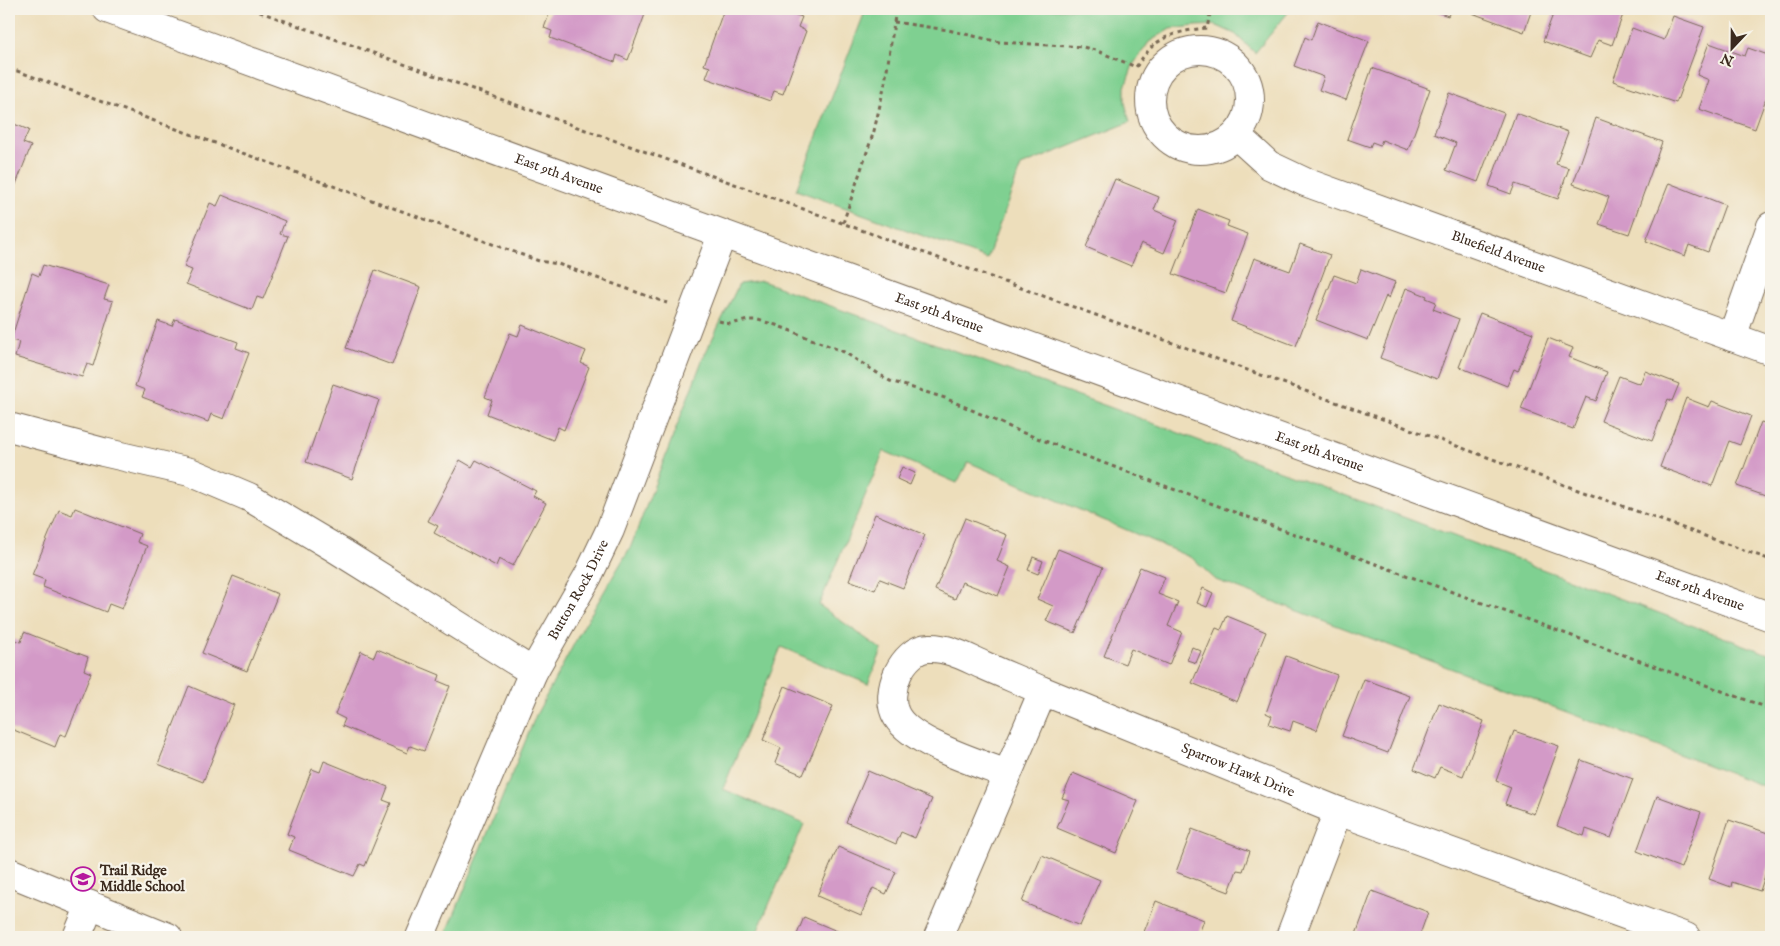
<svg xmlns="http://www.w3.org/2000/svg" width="1780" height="946" viewBox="0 0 1780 946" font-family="'IM FELL English',serif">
<rect width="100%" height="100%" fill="#f7f3e8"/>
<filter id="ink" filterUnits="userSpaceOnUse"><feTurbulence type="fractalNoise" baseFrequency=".02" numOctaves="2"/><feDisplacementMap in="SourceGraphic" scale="10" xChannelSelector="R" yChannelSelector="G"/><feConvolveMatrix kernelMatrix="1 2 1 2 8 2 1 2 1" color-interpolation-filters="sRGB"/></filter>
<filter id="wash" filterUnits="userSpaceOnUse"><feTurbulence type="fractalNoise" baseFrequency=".0096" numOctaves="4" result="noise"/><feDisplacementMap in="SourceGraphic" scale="20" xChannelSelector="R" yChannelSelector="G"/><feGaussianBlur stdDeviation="1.12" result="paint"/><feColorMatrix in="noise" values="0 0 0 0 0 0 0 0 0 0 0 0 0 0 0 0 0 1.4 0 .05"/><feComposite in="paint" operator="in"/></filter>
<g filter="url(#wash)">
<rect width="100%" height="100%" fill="#eddebb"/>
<g fill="#7fd091" stroke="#5d7d58">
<path d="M866 9H1291L1255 53 1235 34 1215 25 1196 26 1170 29 1149 42 1133 65 1125 87V103L1130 122 1021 166 987 259 796 190Z"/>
<path d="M762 281 1123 412 1771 655V789L1216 580 1192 558 968 462 957 483 884 451 819 605 882 650 868 684 781 647 723 789 804 824 755 937H445L536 715 582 629 631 546 703 358 739 284Z"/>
</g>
<g id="blocks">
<g fill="#d39ac7">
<path d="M551 9H647L628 60 617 55 615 62 550 38 552 31 544 28Z"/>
<path d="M724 9H779L802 17 798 27 806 31 783 94 774 91 770 101 706 78 710 67 704 65Z"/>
<path d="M1429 9H1451L1448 16Z"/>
<path d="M1473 9H1532L1524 32 1472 13Z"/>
<path d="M1555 9H1625L1612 45 1598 40 1590 58 1543 41Z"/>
<path d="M1673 16 1704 27 1676 103 1613 81 1632 28 1664 40Z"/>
<path d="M1318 21 1369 41 1346 100 1319 90 1324 77 1294 66 1305 37 1311 40Z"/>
<path d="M1709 43 1745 56 1748 48 1771 56V85L1755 129 1699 109 1709 80 1697 75Z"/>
<path d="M1372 68 1430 89 1408 150 1382 140 1380 145 1372 142 1370 147 1347 139Z"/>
<path d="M1449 93 1504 113 1478 182 1446 170 1456 143 1434 134Z"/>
<path d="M1516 113 1568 132 1556 164 1569 168 1558 199 1515 184 1511 194 1489 186Z"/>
<path d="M1596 118 1662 142 1629 234 1599 224 1609 197 1573 184Z"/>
<path d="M9 122 29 130 23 143 31 146 9 202Z"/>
<path d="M1115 179 1159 197 1154 210 1178 220 1164 253 1141 243 1131 266 1086 247Z"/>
<path d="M1669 183 1725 205 1708 252 1689 245 1685 256 1646 241Z"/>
<path d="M222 195 285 221 280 234 288 236 263 299 257 297 252 310 186 284 192 270 184 267 210 203 217 206Z"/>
<path d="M1198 209 1229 221 1227 226 1248 234 1226 293 1173 274Z"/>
<path d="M1300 244 1330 255 1296 346 1231 321 1254 258 1290 271Z"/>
<path d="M43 265 109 285 104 299 113 301 93 366 87 364 82 377 15 357 19 342 11 340 32 273 39 276Z"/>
<path d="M1361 269 1395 282 1389 298 1386 296 1368 340 1316 320 1334 275 1356 283Z"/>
<path d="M375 270 421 287 392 365 346 348Z"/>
<path d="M1406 288 1427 296 1426 298 1436 302 1433 309 1459 319 1437 379 1380 358Z"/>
<path d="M1480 313 1533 333 1518 371 1514 369 1507 386 1459 367Z"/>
<path d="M175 319 238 342 236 348 249 353 224 419 211 414 208 422 142 397 145 390 135 386 158 321 172 326Z"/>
<path d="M522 325 586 351 581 363 589 367 564 430 558 427 553 440 487 414 492 400 485 397 510 333 518 336Z"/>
<path d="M1548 338 1573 348 1569 357 1607 372 1596 401 1586 397 1573 429 1521 409Z"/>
<path d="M1645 371 1679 384 1672 401 1668 399 1652 441 1601 421 1619 376 1640 384Z"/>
<path d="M333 384 379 400 352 479 306 462Z"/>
<path d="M1686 398 1709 407 1712 401 1751 416 1740 445 1729 441 1712 486 1660 467Z"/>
<path d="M1761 422 1771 425V498L1737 486Z"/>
<path d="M460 460 472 467 476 460 536 491 533 496 546 503 513 566 499 559 496 566 434 533 438 526 428 521Z"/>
<path d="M902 467 915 473 910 485 897 479Z"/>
<path d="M75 508 140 534 137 542 147 546 122 609 109 604 106 612 43 587 45 580 32 575 59 510 72 515Z"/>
<path d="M875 514 925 535 903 588 880 579 875 590 849 580Z"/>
<path d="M965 518 1007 535 997 561 1010 567 998 596 962 582 955 599 935 590Z"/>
<path d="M1058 549 1103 567 1075 633 1046 621 1053 606 1037 599Z"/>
<path d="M1033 557 1043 561 1038 574 1028 570Z"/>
<path d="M1140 567 1165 577 1158 594 1178 602 1168 626 1182 632 1169 665 1131 649 1125 664 1104 656Z"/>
<path d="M233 576 278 594 247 671 202 653Z"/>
<path d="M1203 588 1213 593 1207 607 1197 603Z"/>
<path d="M1227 616 1266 632 1237 702 1192 683 1216 628 1221 630Z"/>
<path d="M24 632 88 657 84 670 91 673 66 736 60 734 55 747 9 728V649L13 639 21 642Z"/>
<path d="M1192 647 1201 651 1196 663 1187 660Z"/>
<path d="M377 649 440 675 438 681 450 686 424 751 410 746 407 753 342 726 345 719 335 714 361 651 374 657Z"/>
<path d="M1286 656 1337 675 1317 730 1293 721 1290 731 1269 724 1272 716 1266 713Z"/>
<path d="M1364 679 1410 696 1388 753 1342 736Z"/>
<path d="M189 686 234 705 203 782 158 764Z"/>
<path d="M785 686 833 706 803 775 775 763 781 748 763 740Z"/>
<path d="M1439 703 1484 721 1463 776 1440 767 1435 778 1414 769Z"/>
<path d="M1514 731 1559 746 1534 814 1505 804 1511 787 1496 781Z"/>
<path d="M1581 760 1633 779 1611 838 1586 829 1584 836 1557 826Z"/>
<path d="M324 761 388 787 383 800 391 803 365 866 360 864 354 876 289 850 294 837 287 834 312 769 320 772Z"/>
<path d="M868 771 932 799 915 838 901 832 896 844 846 822Z"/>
<path d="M1073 773 1138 801 1116 853 1057 828 1069 800 1062 798Z"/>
<path d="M1657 796 1701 812 1681 868 1637 851Z"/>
<path d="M1729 820 1771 834V857L1760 891 1732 882 1731 887 1709 879Z"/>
<path d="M1192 829 1250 851 1243 871 1237 870 1229 892 1176 872Z"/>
<path d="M838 847 896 872 886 894 873 888 861 915 817 896Z"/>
<path d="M1042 855 1100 880 1080 926 1022 902Z"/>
<path d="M1372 891 1428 912 1419 937H1355Z"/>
<path d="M1156 901 1204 920 1199 934 1208 937H1142Z"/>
<path d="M804 917 851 937H796Z"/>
</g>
</g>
</g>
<g filter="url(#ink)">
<use href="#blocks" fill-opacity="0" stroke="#796955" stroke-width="1"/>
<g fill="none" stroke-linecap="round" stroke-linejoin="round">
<g stroke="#796955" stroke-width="30">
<g id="minor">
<circle cx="1200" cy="100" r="50"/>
<path id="s1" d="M1236 135 1269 165 1305 182 1771 351"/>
<path d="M1732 337 1771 226"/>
<path d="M9 427 103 452 190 472 249 497 333 547 533 672"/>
<path d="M1007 774C978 763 913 743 897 717 889 704 892 686 898 673 904 661 915 648 929 648 948 647 967 658 983 665 1003 674 1023 682 1043 691"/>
<path d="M9 872 168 937"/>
<path d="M77 937 90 905"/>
<path id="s2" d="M420 937 533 672 588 576 610 530 722 235"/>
<path id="s3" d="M938 937 1043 691 1338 811 1686 937"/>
<path d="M1290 937 1338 811"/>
</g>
</g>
<g stroke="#796955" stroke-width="30">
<g id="major">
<path id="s4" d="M107 9 1771 617"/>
</g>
</g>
<g stroke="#796955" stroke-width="3" stroke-dasharray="4 4" stroke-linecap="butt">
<path d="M252 9 1771 560"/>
<path d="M894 22 948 30 999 42 1083 47 1095 50 1136 67C1141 60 1147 51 1154 45 1169 33 1188 30 1207 28L1211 9"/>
<path d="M9 68 539 261 558 264 667 303"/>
<path d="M843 223 874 131 885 83 896 9"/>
<path d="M719 321 730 324 749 320H758L776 325 844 352 890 381 945 398 1021 432 1237 513 1771 709"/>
</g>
<use href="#minor" stroke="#fff" stroke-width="28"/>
<use href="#major" stroke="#fff" stroke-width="28"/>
</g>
</g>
<defs>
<g id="school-ring" transform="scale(1.25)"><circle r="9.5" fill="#f7f3e8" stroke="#b5179e" stroke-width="1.5"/><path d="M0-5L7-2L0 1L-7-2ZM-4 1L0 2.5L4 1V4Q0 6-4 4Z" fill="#b5179e"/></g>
</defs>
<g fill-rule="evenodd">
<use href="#school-ring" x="83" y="879"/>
</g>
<g text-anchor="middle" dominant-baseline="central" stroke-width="4.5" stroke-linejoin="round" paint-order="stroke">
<g font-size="14" fill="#3b2a1e" stroke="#f7f3e8">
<text stroke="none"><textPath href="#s4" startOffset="481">East 9th Avenue</textPath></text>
<text stroke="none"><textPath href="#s1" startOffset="290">Bluefield Avenue</textPath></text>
<text stroke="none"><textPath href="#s4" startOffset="886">East 9th Avenue</textPath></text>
<text stroke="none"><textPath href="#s4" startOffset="1291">East 9th Avenue</textPath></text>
<text stroke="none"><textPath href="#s2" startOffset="382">Button Rock Drive</textPath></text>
<text stroke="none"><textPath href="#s4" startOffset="1696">East 9th Avenue</textPath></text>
<text stroke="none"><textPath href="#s3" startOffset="478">Sparrow Hawk Drive</textPath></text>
</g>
<g font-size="14" font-weight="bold" fill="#3b2a1e" stroke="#f7f3e8" text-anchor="start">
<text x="100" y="871">Trail Ridge<tspan x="100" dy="16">Middle School</tspan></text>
</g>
</g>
<rect width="1780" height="946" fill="none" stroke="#f7f3e8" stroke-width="30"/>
<g transform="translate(1732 48) rotate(202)" stroke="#f7f3e8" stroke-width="4" paint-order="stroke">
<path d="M0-4L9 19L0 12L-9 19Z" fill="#3b2a1e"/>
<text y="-8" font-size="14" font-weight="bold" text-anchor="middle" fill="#3b2a1e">N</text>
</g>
</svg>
